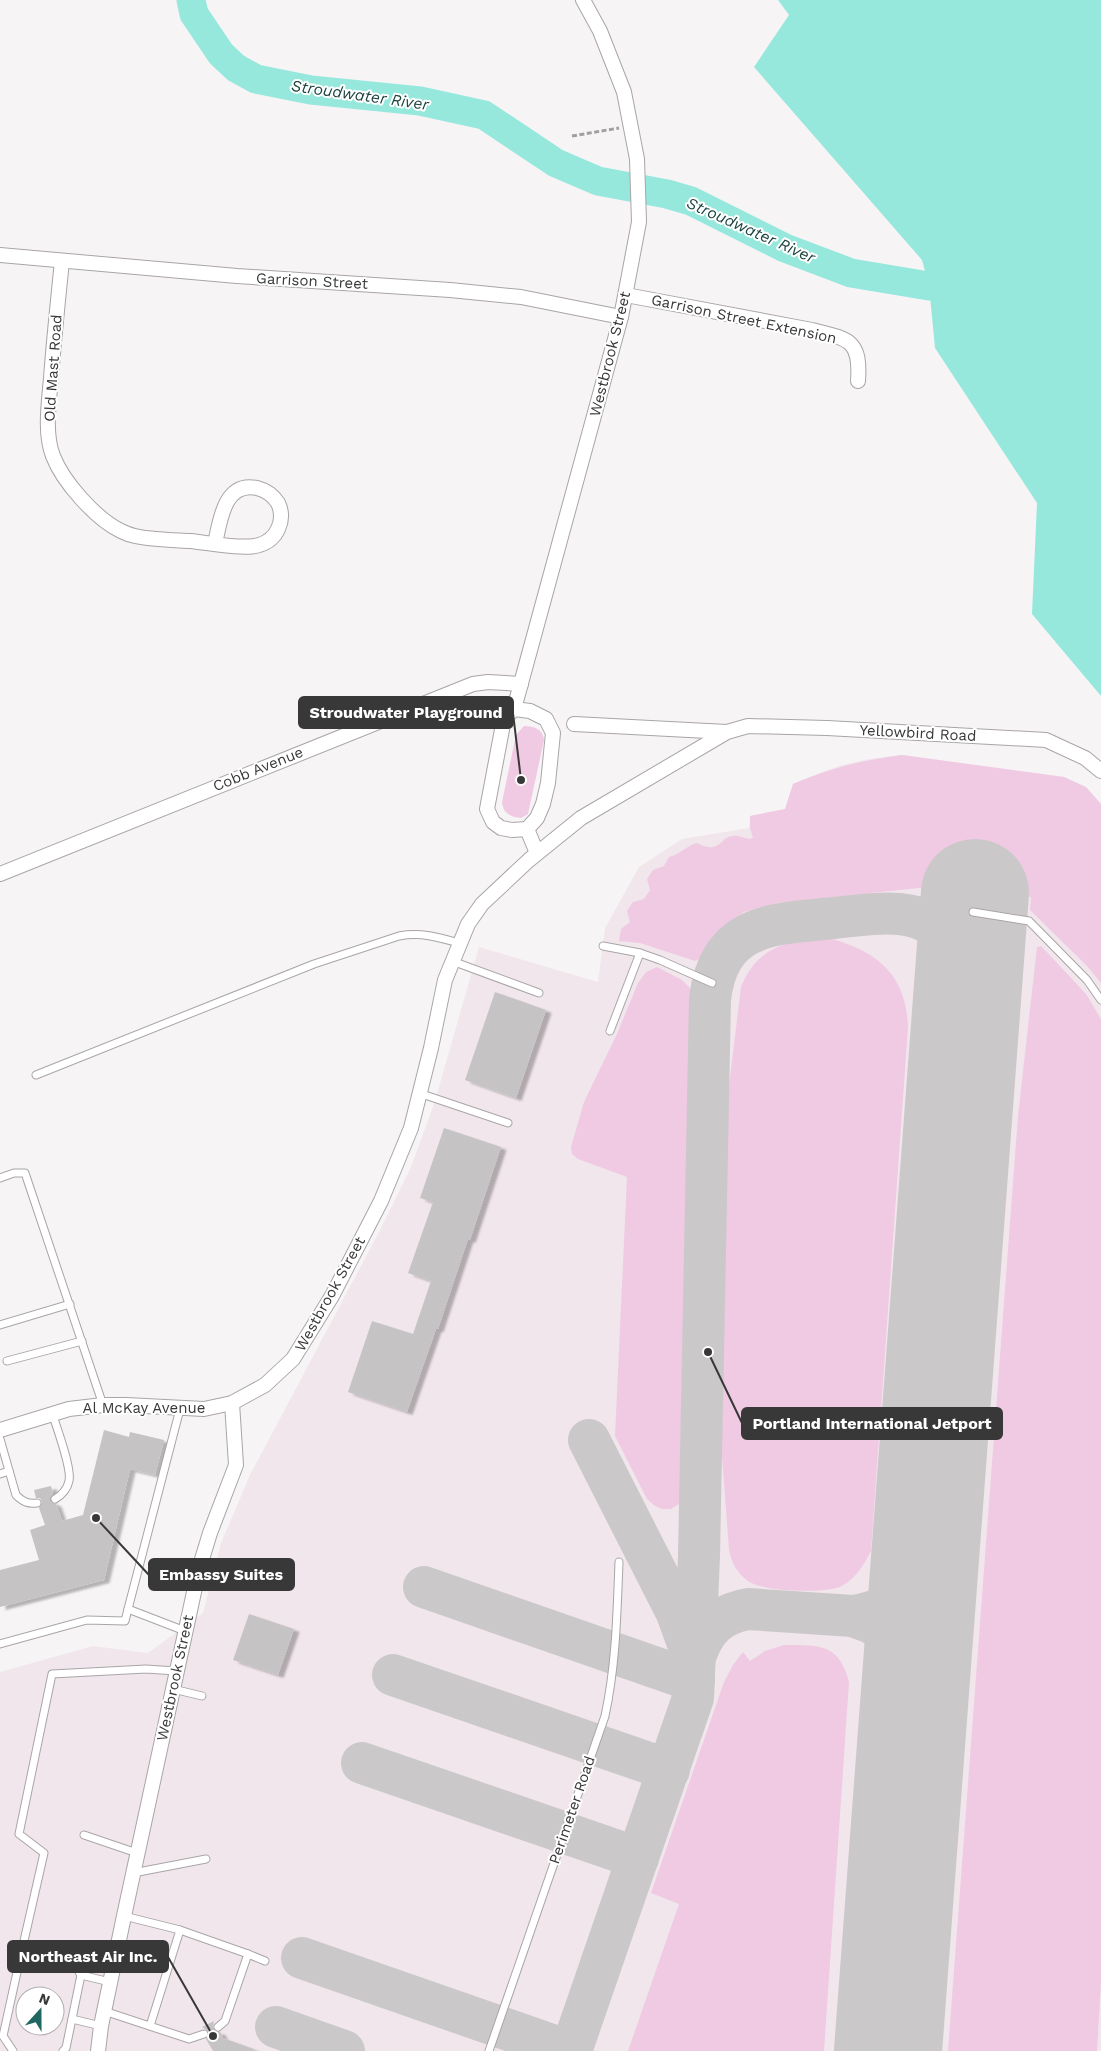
<svg xmlns="http://www.w3.org/2000/svg" width="1101" height="2051" viewBox="0 0 1101 2051" font-family="'Work Sans',sans-serif">
<defs>
<filter id="shadow"><feDropShadow dx="5.5" dy="3" stdDeviation="1" flood-color="#0004"/></filter>
</defs>
<rect width="100%" height="100%" fill="#f7f4f6"/>
<path fill="#f1e6ec" fill-rule="evenodd" d="M902 755 1064 777 1086 787 1101 804V2051H0V1672L93 1646 148 1653 203 1613 221 1543 250 1475 380 1230 411 1167 435 1101 479 947 598 982 605 928 639 867 682 839 749 828 750 816 785 809 793 784 817 774 842 765 869 759ZM25 1996H55V2026H25Z"/>
<g fill="#efcae2">
<path d="M524 726C534 726 543 729 544 740L528 814 521 818C510 817 503 813 502 802L516 735Z"/>
<path d="M902 755 1064 777 1086 787 1101 804V983L1087 966 1030 910 1031 897 919 888 777 903 744 912 727 924 713 936 700 958 695 961 640 943 619 941 621 929 630 922 627 911 633 902 644 899 650 890 647 879 653 870 664 866 669 857C681 854 686 846 697 843 723 856 719 834 737 836 744 837 746 840 753 838L750 828V816L785 809 793 784C831 768 862 760 902 755Z"/>
<path d="M825 937C875 950 906 972 908 1027L871 1551C864 1565 856 1578 842 1586 825 1594 763 1592 748 1581 737 1573 731 1562 729 1549L720 1431 727 1102 741 987C757 947 786 941 825 937Z"/>
<path d="M1041 946 1086 994 1101 1019V1982L1097 2051H948L1018 1116 1037 947Z"/>
<path d="M657 967 682 980 693 991 683 1484 682 1495 679 1504 671 1509H662L655 1506 647 1499 615 1436 627 1177 578 1159 572 1154 571 1147 584 1102 617 1034 638 983 646 972Z"/>
<path d="M784 1645C819 1645 839 1643 849 1682L824 2051H628L679 1904 651 1893 724 1682 733 1665 743 1652 750 1661 765 1651Z"/>
</g>
<path fill="#96e8dd" d="M778 0H1101V696L1032 614 1037 503 935 348 929 286 922 260 754 67 789 15Z"/>
<g fill="none" stroke-linecap="round" stroke-linejoin="round">
<path stroke="#96e8dd" stroke-width="29" d="M191 0 194 14 221 54 236 68 256 79 311 90 420 101 484 115 556 163 598 181 667 194 691 201 785 248 851 273 929 286 967 280"/>
<g stroke="#cbc8ca" stroke-width="42">
<path d="M589 1440 677 1613 690 1649"/>
<path d="M424 1587 694 1681"/>
<path d="M853 1616C899 1609 913 1586 926 1545"/>
<path d="M695 1657C705 1628 718 1615 748 1609L853 1616 872 1623 888 1635 901 1649 910 1668 915 1691"/>
<path d="M393 1675 669 1770"/>
<path d="M362 1763 638 1858"/>
<path d="M302 1958 569 2051"/>
<path d="M276 2027 344 2051"/>
<path d="M571 2051 693 1698 699 1556 710 999C719 923 773 924 834 918 856 916 877 912 899 914 949 918 962 958 966 1000"/>
</g>
<path stroke="#cbc8ca" stroke-width="108" d="M888 2051 975 893"/>
</g>
<g fill="#c6c3c5" filter="url(#shadow)">
<path d="M495 992 546 1010 516 1098 465 1080Z"/>
<path d="M444 1128 501 1147 470 1240 468 1239 438 1329H436L407 1412 348 1392 372 1321 413 1334 431 1281 408 1273 433 1202 420 1198Z"/>
<path d="M104 1430 129 1437 130 1432 164 1440 155 1475 130 1469 104 1580 0 1607V1570L39 1560 30 1530 45 1525 39 1508 42 1502 40 1498H36L34 1490 51 1486 53 1494 50 1497V1501L56 1504 62 1521 83 1515Z"/>
<path d="M249 1614 294 1629 278 1675 233 1660Z"/>
<path d="M214 2021 213 2028 216 2032H220L223 2038 254 2049 253 2051H213L206 2039 209 2032 202 2027Z"/>
</g>
<g fill="none" stroke-linecap="round" stroke-linejoin="round">
<g stroke="#a9a5a7" stroke-width="9">
<g id="service">
<path d="M973 912 1029 921 1087 980 1101 1000"/>
<path d="M603 946 640 953 660 960 712 983"/>
<path d="M452 961 539 993"/>
<path d="M610 1031 640 953"/>
<path d="M36 1075 314 964 399 936C421 932 438 937 459 943"/>
<path d="M419 1093 508 1123"/>
<path d="M0 1178 14 1173H25L103 1405"/>
<path d="M0 1325 70 1304"/>
<path d="M7 1361 82 1341"/>
<path d="M52 1413C57 1428 72 1469 69 1481 67 1490 62 1495 55 1499"/>
<path d="M0 1439 16 1495C23 1502 28 1504 37 1503"/>
<path d="M0 1474 9 1471"/>
<path d="M128 1609 180 1409"/>
<path d="M0 1644 87 1620 125 1621 128 1609 185 1631"/>
<path d="M173 1689 202 1696"/>
<path d="M84 1835 137 1853"/>
<path d="M133 1873 206 1859"/>
<path d="M124 1916 180 1930 248 1954 225 2021 218 2027"/>
<path d="M248 1954 265 1961"/>
<path d="M110 1982 81 1975 75 1966 21 1954 44 1853 19 1834 52 1674 146 1669 176 1671"/>
<path d="M104 2011 189 2039 204 2034"/>
<path d="M72 2019 101 2026 100 2029"/>
<path d="M150 2026 180 1930"/>
<path d="M13 2051 3 2036 21 1954"/>
<path d="M63 2051 66 2048 81 1975"/>
<path d="M489 2051 605 1716C616 1665 617 1614 619 1562"/>
</g>
</g>
<g stroke="#a9a5a7" stroke-width="16">
<g id="minor">
<path d="M0 255 237 276 450 290 521 297 621 317"/>
<path d="M62 261C58 300 54 338 51 378 49 402 44 433 53 456 63 482 96 519 121 531 125 533 130 535 135 536 153 540 173 540 191 541 209 543 244 550 259 545 277 540 286 520 278 503 273 495 265 490 257 488 224 481 220 521 215 544"/>
<path d="M626 295 812 330C848 339 861 339 858 381"/>
<path d="M514 709 530 711 546 719 553 733 548 783 543 804 537 818 527 829 512 830 501 828 493 822 487 809 504 719 514 709 621 317 639 222 637 159 624 92 600 31 583 0"/>
<path d="M574 724 727 732"/>
<path d="M527 829 537 853"/>
<path d="M0 874 473 684 488 682 521 684"/>
<path d="M0 1430 69 1409 103 1405H126L204 1409 232 1403 265 1385 293 1359 332 1296 381 1201 411 1128 431 1048 445 980 468 924 482 904 529 860 581 818 727 732 748 726 827 728 1046 740 1085 758 1101 771"/>
<path d="M98 2051 101 2026 124 1916 199 1569 210 1533 236 1465 232 1403"/>
</g>
</g>
<path stroke="#a19fa0" stroke-width="3" stroke-dasharray="5 2.5" stroke-linecap="butt" d="M572 136 619 128"/>
<use href="#service" stroke="#fff" stroke-width="7"/>
<use href="#minor" stroke="#fff" stroke-width="14"/>
</g>
<g text-anchor="middle" dominant-baseline="central" stroke-width="4" stroke-linejoin="round" paint-order="stroke">
<g font-size="15" fill="#393839" stroke="#fff">
<text transform="translate(312 281) rotate(3)">Garrison Street</text>
<text transform="translate(744 319) rotate(12)">Garrison Street Extension</text>
<text transform="translate(610 354) rotate(-76)">Westbrook Street</text>
<text transform="translate(53 368) rotate(-86)">Old Mast Road</text>
<text transform="translate(918 733) rotate(3)">Yellowbird Road</text>
<text transform="translate(258 769) rotate(-22)">Cobb Avenue</text>
<text transform="translate(330 1294) rotate(-61)">Westbrook Street</text>
<text x="144" y="1408">Al McKay Avenue</text>
<text transform="translate(175 1678) rotate(-78)">Westbrook Street</text>
<text transform="translate(572 1810) rotate(-71)">Perimeter Road</text>
</g>
<g font-size="16" font-style="italic" fill="#1d433f" stroke="#fff">
<text transform="translate(360 95) rotate(8)">Stroudwater River</text>
<text transform="translate(751 230) rotate(24)">Stroudwater River</text>
</g>
</g>
<path fill="none" stroke="#393839" stroke-width="2" d="M521 780L513 713M708 1352L742 1423M96 1518L149 1575M213 2036L168 1957"/>
<g fill="#393839" stroke="#fff" stroke-width="2">
<circle cx="521" cy="780" r="5"/>
<circle cx="708" cy="1352" r="5"/>
<circle cx="96" cy="1518" r="5"/>
<circle cx="213" cy="2036" r="5"/>
</g>
<g fill="#393839" stroke="#393839" stroke-width="2">
<rect x="299" y="697" width="214" height="31" rx="5"/>
<rect x="742" y="1408" width="260" height="31" rx="5"/>
<rect x="149" y="1559" width="145" height="31" rx="5"/>
<rect x="8" y="1941" width="160" height="31" rx="5"/>
</g>
<g font-size="16" text-anchor="middle" font-weight="bold" fill="#fff">
<text x="406" y="718">Stroudwater Playground</text>
<text x="872" y="1429">Portland International Jetport</text>
<text x="221" y="1580">Embassy Suites</text>
<text x="88" y="1962">Northeast Air Inc.</text>
</g>
<g transform="translate(40 2011) rotate(21)"><circle r="24" fill="#ffffff" stroke="#b0afb0"/>
<path d="M0-4L9 19L0 12L-9 19Z" fill="#1f6861"/>
<text y="-8" font-size="14" font-weight="bold" text-anchor="middle" fill="#393839">N</text>
</g>
</svg>
